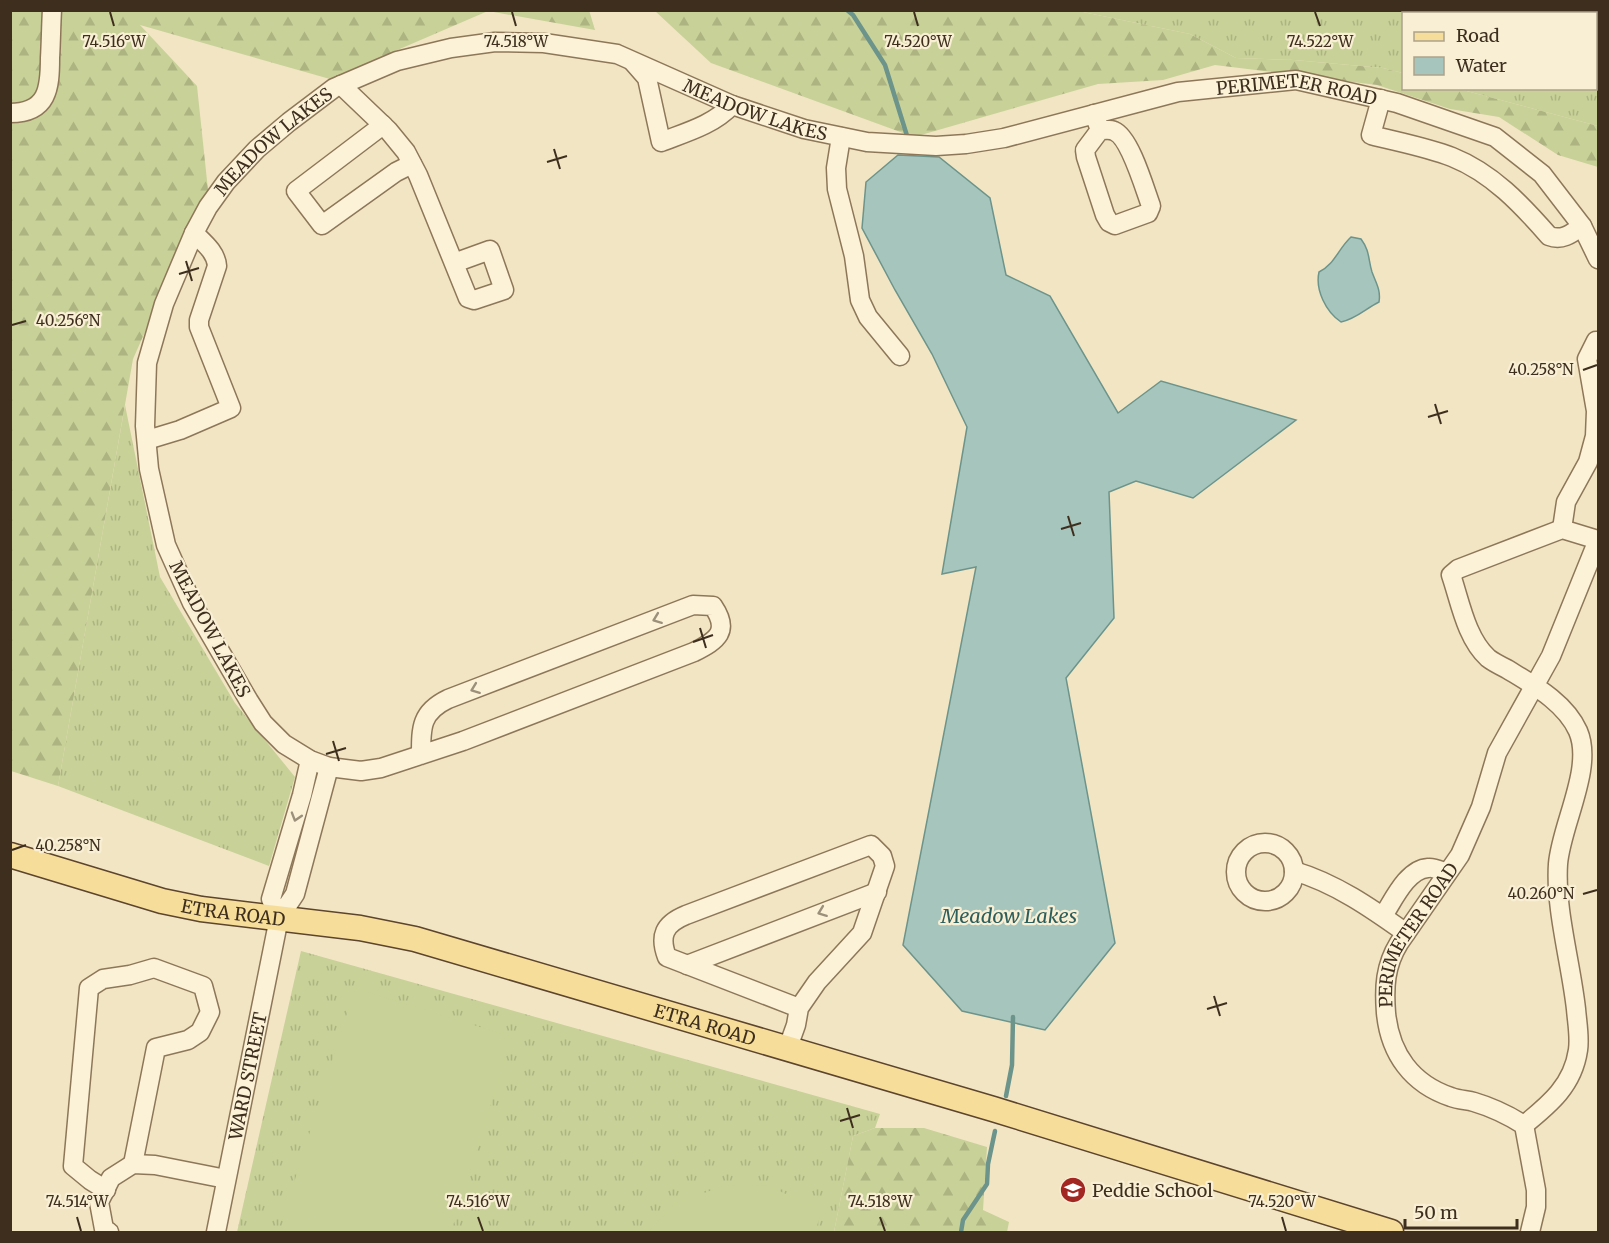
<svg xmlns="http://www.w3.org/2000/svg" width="1609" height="1243" viewBox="0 0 1609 1243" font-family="Merriweather,serif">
<defs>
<pattern id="grass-tufts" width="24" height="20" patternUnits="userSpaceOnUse" patternTransform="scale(1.5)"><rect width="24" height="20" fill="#c8d197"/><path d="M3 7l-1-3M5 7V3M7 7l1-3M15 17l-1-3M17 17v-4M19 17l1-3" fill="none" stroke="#adb482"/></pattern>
<pattern id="forest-firs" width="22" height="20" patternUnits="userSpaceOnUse" patternTransform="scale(1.5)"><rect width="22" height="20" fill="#c8d197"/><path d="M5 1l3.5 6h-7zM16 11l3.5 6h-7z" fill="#adb482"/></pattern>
</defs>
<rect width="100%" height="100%" fill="#f2e5c4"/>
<g fill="url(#grass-tufts)">
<path d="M1078 11H1598V126L1459 89 1596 88V14H1404L1403 73 1383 68 1294 60 1236 58 1190 34Z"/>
<path d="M125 405 160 577 235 703 295 777 269 866 58 786Z"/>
<path d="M301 951 880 1114 875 1128 853 1136 834 1232H237Z"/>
</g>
<g fill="url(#forest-firs)">
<path d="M589 10 595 30 488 11 330 79 140 25 197 86 208 190 133 359 58 786 11 771 10 11Z"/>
<path d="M655 11H1078L1190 34 1236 58 1294 60 1383 68 1403 73 1404 88 1459 89 1598 126V167L1558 155 1499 117 1450 109 1377 85 1215 65 1163 80 1098 84 914 137 711 63Z"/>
<path d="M875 1128H924L987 1147 983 1210 1009 1222 1007 1232H834L853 1136Z"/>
</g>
<g fill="#c8d197">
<path d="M355 988 512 1037 451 1232H319L282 1221Z"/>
<path d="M726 1185 768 1186 822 1210 815 1232H649L674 1204Z"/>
</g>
<g fill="#a6c5bd" stroke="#6c948b" stroke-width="1.5">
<path d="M898 155 939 157 990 198 1006 275 1050 296 1118 413 1161 381 1296 420 1193 498 1136 481 1109 492 1114 618 1066 678 1115 943 1045 1030 962 1011 903 945 976 567 942 574 967 427 932 354 895 290 862 228 866 182Z"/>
<path d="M1351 237 1361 239C1370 251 1368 259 1372 272 1376 283 1381 290 1379 302 1365 309 1356 319 1341 322 1326 312 1315 290 1319 272 1335 264 1338 249 1351 237Z"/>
</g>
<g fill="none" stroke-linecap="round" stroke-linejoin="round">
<g stroke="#6c948b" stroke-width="4.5">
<path d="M847 10 853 15 885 65 908 139"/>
<path d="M1006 1096 1012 1065 1013 1017"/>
<path d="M961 1232 963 1220 987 1184 988 1164 995 1131"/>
</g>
<g stroke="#8e7759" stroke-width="21">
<g id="minor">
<path d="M633 62 647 78 661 142C687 132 713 125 732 105"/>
<path d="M341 85 388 130 406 152 418 175 468 298 474 300 504 290 490 250 454 263"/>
<path d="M1381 99 1371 135C1398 142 1426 147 1452 157 1492 173 1521 204 1549 236 1562 241 1571 234 1582 226"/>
<path d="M10 113C48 113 50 88 50 58 51 42 51 26 52 10"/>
<path d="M1094 114 1100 130C1103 130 1110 129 1114 131 1130 137 1145 190 1151 206L1148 213 1115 225 1109 222 1105 215 1086 157 1085 150 1100 130"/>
<path d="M383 125 296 191 322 225 396 172 412 164"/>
<path d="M841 137 836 168 837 189 854 256 860 300 868 317 900 356"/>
<path d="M147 440 180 430 231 408 199 327V320L217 266C216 252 204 243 194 233"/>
<path d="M1562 529 1566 502 1588 462 1595 436 1596 411 1587 359 1596 341H1598"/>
<path id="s1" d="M421 755C421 727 421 712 448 699L693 605 713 606C730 631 718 640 694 652L463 741 381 768 361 771 329 767 310 760 284 744 263 723 249 701 192 603 166 545 149 469 145 426 147 363 164 304 194 233 208 207 226 182 257 149 289 122 334 88 397 61 451 48 495 42 544 43 617 54 732 105 804 129 867 142 936 146 966 144 1004 138 1178 92 1296 80 1397 103 1495 137 1542 174 1582 226 1598 259"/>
<circle cx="1265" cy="872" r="29"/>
<path d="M1294 871C1335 883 1371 908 1406 933"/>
<path d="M1383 916C1393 901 1407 869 1428 868 1434 867 1441 871 1447 873"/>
<path d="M279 918 271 899 302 795 310 760"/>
<path d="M687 965 877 892"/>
<path d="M787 1050 796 1025 799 1008 817 982 862 933 885 866 882 856 871 845 686 915C664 924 659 936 667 957L799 1008"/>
<path d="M1524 1125C1550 1104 1573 1085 1578 1050 1580 1037 1577 1022 1576 1009 1571 963 1555 909 1558 864 1561 825 1594 768 1578 731 1565 702 1533 685 1507 669 1501 666 1493 662 1488 658 1466 638 1460 601 1451 575L1458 569 1562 529 1598 540"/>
<path d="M106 1190 90 1180 73 1166 89 988 103 979 130 975 154 968 203 986 210 1012 200 1032 188 1040 156 1048 133 1164"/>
<path d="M109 1232 104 1229 99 1202 111 1178 133 1164 155 1165 226 1179"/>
<path id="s2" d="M216 1232 279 918 295 894 329 767"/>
<path id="s3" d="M1530 1232 1536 1207V1190L1524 1125C1508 1115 1491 1107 1474 1102 1467 1100 1459 1100 1451 1097 1412 1084 1390 1054 1386 1013 1384 987 1385 966 1399 943L1460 855 1481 807 1497 753 1551 656 1598 540"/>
</g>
</g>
<g stroke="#5c442d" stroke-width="27">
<g id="major">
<path id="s4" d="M10 855 162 901 201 909 360 928 415 939 993 1109 1391 1232"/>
</g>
</g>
<use href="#minor" stroke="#fbf2d8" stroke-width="18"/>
<use href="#major" stroke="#f7dd9a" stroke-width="24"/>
</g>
<defs><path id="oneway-chevron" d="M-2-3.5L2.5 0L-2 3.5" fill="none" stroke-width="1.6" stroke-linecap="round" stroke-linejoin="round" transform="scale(1.5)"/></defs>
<g stroke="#9c907b">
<use href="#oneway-chevron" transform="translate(657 619) rotate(159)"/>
<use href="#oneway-chevron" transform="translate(475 689) rotate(159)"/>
<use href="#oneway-chevron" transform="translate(296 817) rotate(107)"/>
<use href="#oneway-chevron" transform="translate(822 912) rotate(159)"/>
</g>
<path fill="none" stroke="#3d2e1e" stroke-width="2" d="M110 12 114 26M512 12 516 26M914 12 918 26M1315 12 1320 26M554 149 560 169M547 162 567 156M186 261 192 281M179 274 199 268M12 325 26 321M1583 370 1597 365M1435 404 1441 424M1428 417 1448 411M1068 516 1074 536M1061 529 1081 523M700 628 706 648M693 642 713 635M333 741 339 761M326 754 346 748M12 850 26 845M1583 894 1597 890M1214 996 1220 1016M1207 1009 1227 1003M847 1108 853 1128M840 1121 860 1115M77 1217 81 1231M478 1217 483 1231M880 1217 885 1231M1282 1217 1286 1231"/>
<defs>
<g id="school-disc" transform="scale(1.35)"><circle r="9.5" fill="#a22723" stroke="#f8efd4"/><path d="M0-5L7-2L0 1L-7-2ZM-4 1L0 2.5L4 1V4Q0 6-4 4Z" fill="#fff"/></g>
</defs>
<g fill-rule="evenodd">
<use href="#school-disc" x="1073" y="1190"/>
</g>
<g text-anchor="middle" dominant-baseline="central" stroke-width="4.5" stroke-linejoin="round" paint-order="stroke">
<g font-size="18" fill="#3d2e1e" stroke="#f8efd4">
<text stroke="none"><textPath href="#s1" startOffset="2602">PERIMETER ROAD</textPath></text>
<text stroke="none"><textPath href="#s1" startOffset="2048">MEADOW LAKES</textPath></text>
<text stroke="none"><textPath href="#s1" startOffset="1526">MEADOW LAKES</textPath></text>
<text transform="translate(210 629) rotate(62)">MEADOW LAKES</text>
<text stroke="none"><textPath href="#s4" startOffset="231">ETRA ROAD</textPath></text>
<text stroke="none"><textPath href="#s3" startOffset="387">PERIMETER ROAD</textPath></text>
<text stroke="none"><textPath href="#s4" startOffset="717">ETRA ROAD</textPath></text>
<text stroke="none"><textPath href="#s2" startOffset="159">WARD STREET</textPath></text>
</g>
<g font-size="18" fill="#3d2e1e" stroke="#f8efd4" text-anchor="start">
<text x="1092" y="1190">Peddie School</text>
</g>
<g font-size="20" font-style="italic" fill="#2c5e5c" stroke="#f8efd4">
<text x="1009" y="915">Meadow Lakes</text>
</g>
</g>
<g font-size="15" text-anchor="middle" fill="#3d2e1e" stroke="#f8efd4" stroke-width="4.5" stroke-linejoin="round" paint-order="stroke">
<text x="114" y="47">74.516°W</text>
<text x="516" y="47">74.518°W</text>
<text x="918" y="47">74.520°W</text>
<text x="1320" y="47">74.522°W</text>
<text x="68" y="326">40.256°N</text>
<text x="1541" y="375">40.258°N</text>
<text x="68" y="851">40.258°N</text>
<text x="1541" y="899">40.260°N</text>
<text x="77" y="1207">74.514°W</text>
<text x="478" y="1207">74.516°W</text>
<text x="880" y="1207">74.518°W</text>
<text x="1282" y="1207">74.520°W</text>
</g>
<rect width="1609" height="1243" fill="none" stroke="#3d2e1e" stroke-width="24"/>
<rect x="1402" y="12" width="195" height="78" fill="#f8efd4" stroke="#ada28b" stroke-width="1.5"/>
<rect x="1414" y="32" width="30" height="9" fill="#f7dd9a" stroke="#ada28b" stroke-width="1.5"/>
<text x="1456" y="42" font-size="18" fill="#3d2e1e">Road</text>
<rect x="1414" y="57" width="30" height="18" fill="#a6c5bd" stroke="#ada28b" stroke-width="1.5"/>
<text x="1456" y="72" font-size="18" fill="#3d2e1e">Water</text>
<path d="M1405 1219v9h112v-9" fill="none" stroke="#3d2e1e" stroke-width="3"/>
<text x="1414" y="1219" font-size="18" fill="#3d2e1e" stroke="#f8efd4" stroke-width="4.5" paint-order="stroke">50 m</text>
</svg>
